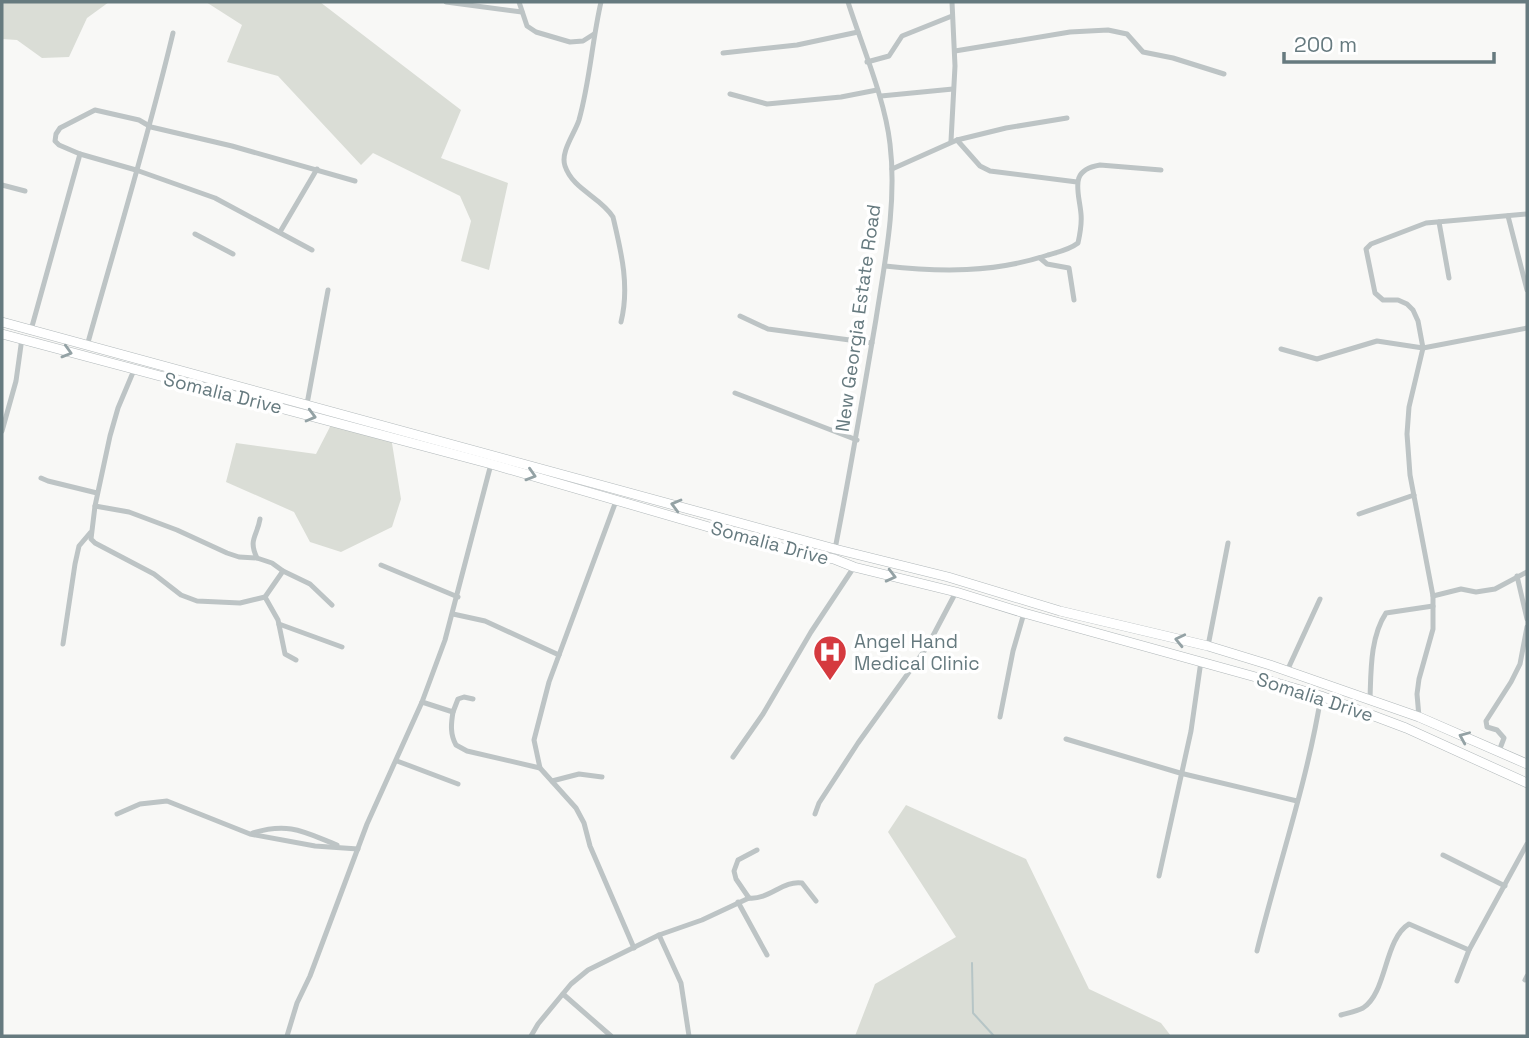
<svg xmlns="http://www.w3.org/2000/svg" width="1529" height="1038" viewBox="0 0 1529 1038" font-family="'Space Grotesk',sans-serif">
<rect width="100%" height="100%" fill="#f8f8f6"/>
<g fill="#daddd6">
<path d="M2 2H109L87 18 69 57 42 58 17 40 2 39Z"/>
<path d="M206 2H320L461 110 441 158 508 183 489 270 461 261 471 221 460 196 373 153 361 165 278 76 227 62 242 25Z"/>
<path d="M333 421 391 437 401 499 392 527 341 552 310 542 294 512 226 482 236 443 316 454Z"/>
<path d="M906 805 1026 859 1089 989 1161 1023 1171 1036H855L875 984 956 937 888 832Z"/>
</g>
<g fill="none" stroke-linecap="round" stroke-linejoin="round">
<path stroke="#b6c5c6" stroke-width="2" d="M972 963 973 1013 994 1036"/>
<g stroke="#b1b8ba" stroke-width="10">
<g id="primary">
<path d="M2 322 835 549 948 577 1060 611 1208 646 1270 665 1419 717 1527 764"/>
<path d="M2 334 491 464 778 547 834 559 854 567 956 592 1024 613 1270 681 1321 696 1406 728 1527 783"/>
</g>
</g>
<g stroke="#bdc4c5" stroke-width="5">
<path d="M446 2 522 12"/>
<path d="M519 2 527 26 536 32 570 42 583 41 594 34"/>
<path d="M601 2C592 41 590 81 579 120 575 133 560 152 565 166 573 190 601 197 613 217 621 251 630 286 621 322"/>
<path d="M955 51 1070 32 1108 30 1127 34 1143 52 1173 58 1224 74"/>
<path d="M723 53 797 45 858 32"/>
<path d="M867 62 889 56 902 36 952 16"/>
<path d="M730 94 767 104 841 97 877 90"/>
<path d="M881 96 953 89"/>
<path d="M957 140 980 166 990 171 1077 182"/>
<path d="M951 141 955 66 952 2"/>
<path d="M892 169 957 140 1006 128 1067 118"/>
<path d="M2 185 25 191"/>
<path d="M1508 216 1527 290"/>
<path d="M1439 222 1449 278"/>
<path d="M280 232 317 169"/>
<path d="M195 234 233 254"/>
<path d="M312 250 215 198 136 170 80 154 59 145 55 141 56 134 60 128 95 110 139 120 151 127 232 146 355 181"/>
<path d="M1040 258 1047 264 1069 268 1074 300"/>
<path d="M885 266C940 272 994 273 1048 255 1058 252 1069 250 1078 243 1080 234 1082 224 1081 214 1079 191 1068 170 1100 165L1161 170"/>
<path d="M740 316 768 329 872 343"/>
<path d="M31 330 80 154"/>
<path d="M87 346C116 242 148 138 173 33"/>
<path d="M1281 349 1317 359 1377 341 1423 348 1527 328"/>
<path d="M134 370 118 408 110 436 95 506 91 539 95 543 154 574 181 595 197 601 240 603 265 597 283 571 310 584 332 605"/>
<path d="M735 393 857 440"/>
<path d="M307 404 328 290"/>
<path d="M2 431 16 381 22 338"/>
<path d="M41 478 48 481 97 493"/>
<path d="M616 501 549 682 534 740 540 768 576 808 584 823 590 846 634 948"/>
<path d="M95 506 129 512 177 530 227 553 239 557 257 558"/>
<path d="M1359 514 1414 495"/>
<path d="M260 519C257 537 248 539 257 558L272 563 283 571"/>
<path d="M835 549C850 473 863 396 876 319 885 261 897 202 890 144 885 99 862 46 848 2"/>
<path d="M381 565 458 597"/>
<path d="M1517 576 1527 619"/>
<path d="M1433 596 1461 589 1476 592 1495 589 1527 572"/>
<path d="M265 597 278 620 285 654 296 660"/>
<path d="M453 614 485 621 559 655"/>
<path d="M279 624 342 647"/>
<path d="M63 644 75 564 79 546 90 533"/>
<path d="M1208 646 1228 543"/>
<path d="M1287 671 1320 599"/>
<path d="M1370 699C1371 672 1370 637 1386 613L1433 606"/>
<path d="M422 702 453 712 458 699 464 697 473 699"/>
<path d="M453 712C451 724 450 734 456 745L467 751 540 768"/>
<path d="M1000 717 1013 651 1024 613"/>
<path d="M1419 717 1417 694 1419 679 1433 629V596L1410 475 1407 434 1409 407 1423 348 1418 321 1413 310 1407 304 1398 300H1383L1375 293 1366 249 1371 244 1426 223 1527 214"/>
<path d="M1066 739 1180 773 1297 801"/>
<path d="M1499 751 1504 738 1497 730 1487 727 1486 721 1511 682 1520 664 1527 627"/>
<path d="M733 757 763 714 811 632 854 567"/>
<path d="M397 761 458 784"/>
<path d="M552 781 579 774 602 777"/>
<path d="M117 814 140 804 167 801 250 834 315 846 358 849"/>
<path d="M815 814 819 803 858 743 927 647 956 592"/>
<path d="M253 833C289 822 304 832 337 845"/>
<path d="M1443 855 1505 886"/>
<path d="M1159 876 1191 731 1201 661"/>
<path d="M749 898 736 879 734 871 738 860 757 850"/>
<path d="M738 902 767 955"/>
<path d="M659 935 681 983 689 1036"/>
<path d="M1257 951C1278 866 1307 783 1321 696"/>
<path d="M1525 980 1527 976"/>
<path d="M1457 981 1469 950 1527 844"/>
<path d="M563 994 611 1036"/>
<path d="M1341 1015C1348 1013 1357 1011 1363 1008 1387 993 1384 939 1409 924L1469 950"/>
<path d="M287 1036 297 1003 310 976 367 824 422 702 445 640 491 464"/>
<path d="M531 1036 538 1024 571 984 588 970 659 935 702 920 749 898C769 900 783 880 802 883L816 901"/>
</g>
<use href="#primary" stroke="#fff" stroke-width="9"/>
</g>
<defs><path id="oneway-chevron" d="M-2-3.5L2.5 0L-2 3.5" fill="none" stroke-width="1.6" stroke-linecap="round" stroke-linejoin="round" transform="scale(1.75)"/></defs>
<g stroke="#94a2a5">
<use href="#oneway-chevron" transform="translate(67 352) rotate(16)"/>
<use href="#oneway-chevron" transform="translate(311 416) rotate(15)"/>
<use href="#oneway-chevron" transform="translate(531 475) rotate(17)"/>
<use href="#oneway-chevron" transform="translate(676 505) rotate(-165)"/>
<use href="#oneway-chevron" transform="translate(891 576) rotate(14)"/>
<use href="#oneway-chevron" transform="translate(1180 640) rotate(-167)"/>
<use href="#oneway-chevron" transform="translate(1464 737) rotate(-157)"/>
</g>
<defs>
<g id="hospital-pin" transform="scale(1.75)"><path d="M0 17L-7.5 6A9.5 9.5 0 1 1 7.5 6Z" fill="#d53a3f" stroke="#fff"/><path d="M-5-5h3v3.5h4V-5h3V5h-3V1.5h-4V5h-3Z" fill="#fff"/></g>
</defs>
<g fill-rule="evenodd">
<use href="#hospital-pin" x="830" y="652"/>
</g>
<g text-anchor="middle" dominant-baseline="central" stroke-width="7" stroke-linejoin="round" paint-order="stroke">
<g font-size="19" fill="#667a7f" stroke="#fff">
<text transform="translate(858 318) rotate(-82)">New Georgia Estate Road</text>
<text transform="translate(223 393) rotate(14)">Somalia Drive</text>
<text transform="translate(770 543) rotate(15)">Somalia Drive</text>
<text transform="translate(1315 697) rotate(18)">Somalia Drive</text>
</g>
<g font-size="19" fill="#667a7f" stroke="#fff" text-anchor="start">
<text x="854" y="641">Angel Hand<tspan x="854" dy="22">Medical Clinic</tspan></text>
</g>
</g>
<rect width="1529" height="1038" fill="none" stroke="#667a7f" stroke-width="7"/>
<path d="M1284 52v10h210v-10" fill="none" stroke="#667a7f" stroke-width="3.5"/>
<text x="1294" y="52" font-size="21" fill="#667a7f" stroke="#ffffff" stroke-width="5" paint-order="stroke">200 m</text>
</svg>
